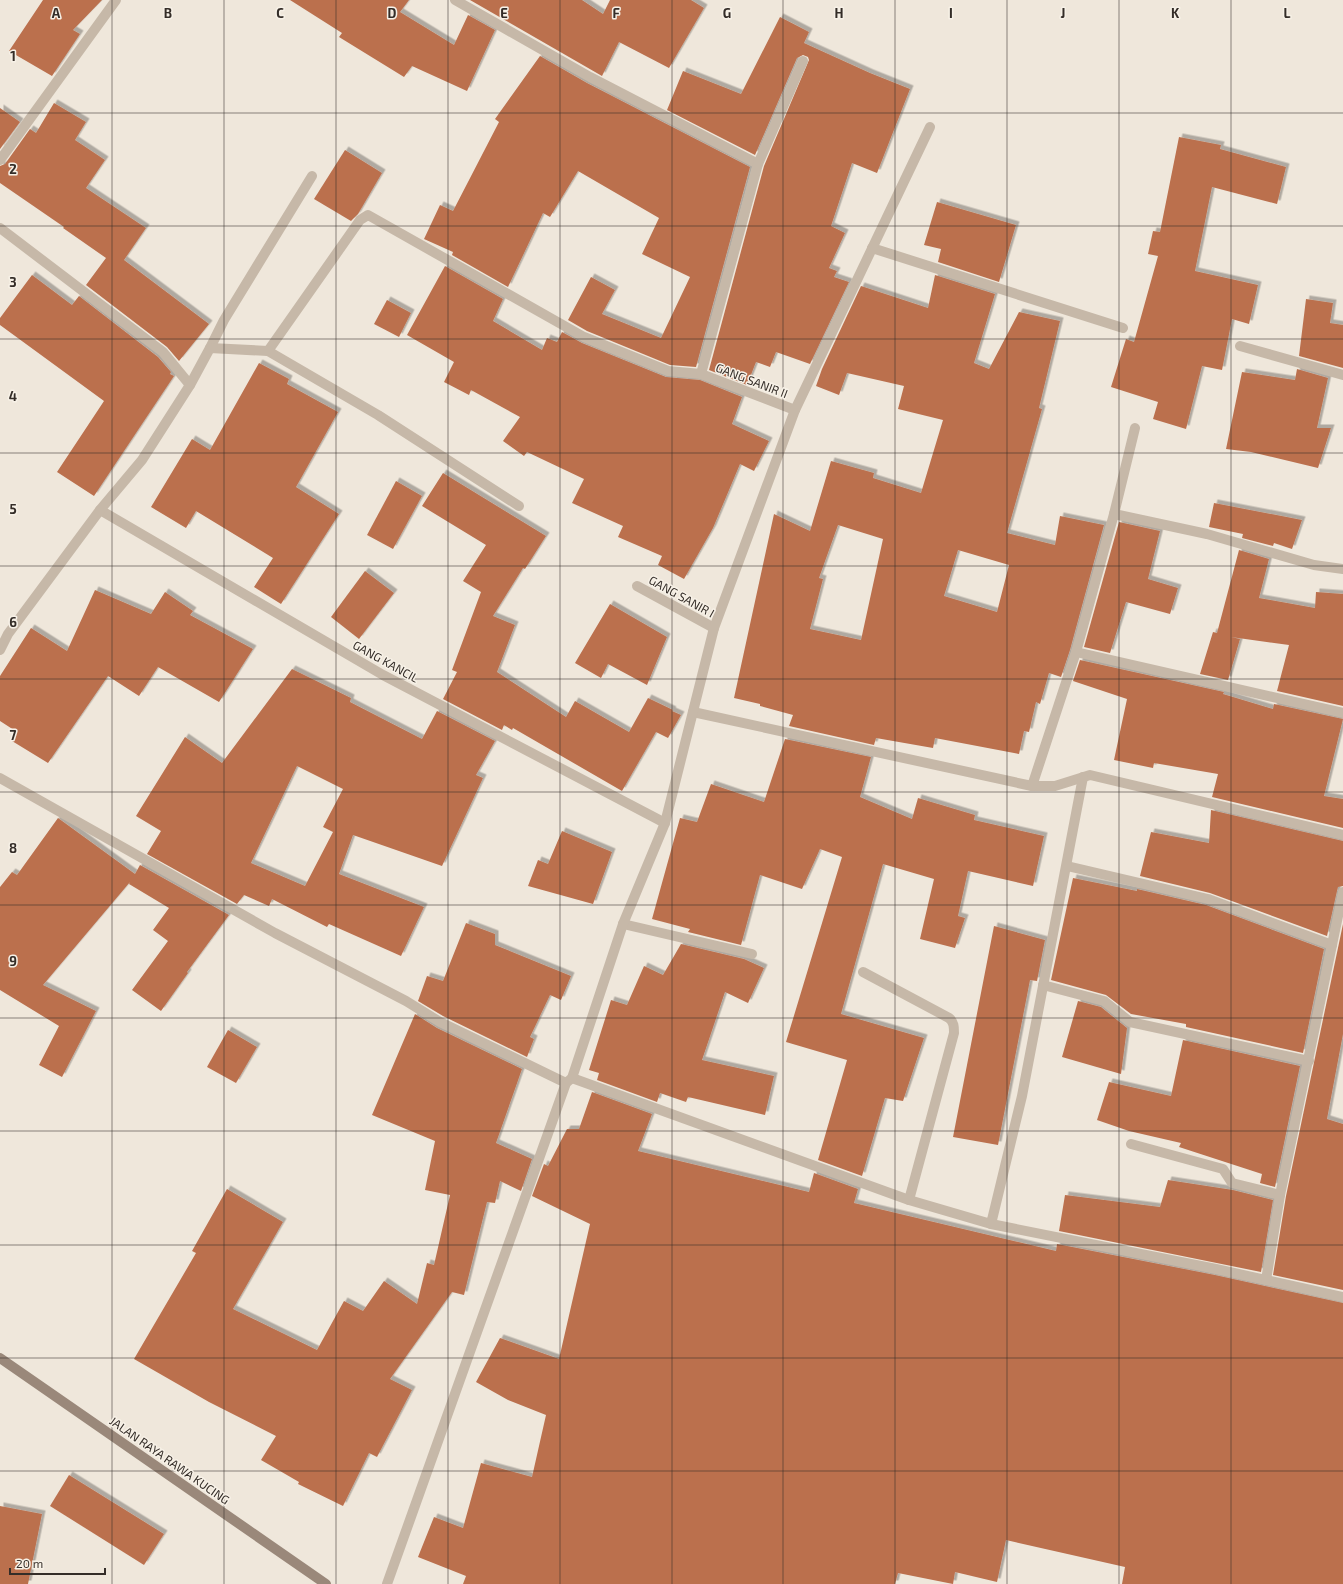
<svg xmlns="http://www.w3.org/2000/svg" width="1343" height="1584" viewBox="0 0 1343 1584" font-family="'Exo 2',sans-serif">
<defs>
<filter id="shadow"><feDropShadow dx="3.5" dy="-3.5" stdDeviation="0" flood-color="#0004"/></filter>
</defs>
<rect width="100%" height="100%" fill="#efe7db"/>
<g fill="#bb704e" fill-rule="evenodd" filter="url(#shadow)">
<path d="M43 0H102L73 30 80 34 52 76 9 51Z"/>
<path d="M290 0H409L400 12 454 45 468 15 495 30 467 91 412 66 404 77 339 37 342 33Z"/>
<path d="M470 0H582L603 14 610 0H691L704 8 669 68 619 42 602 76Z"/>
<path d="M780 17 809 32 804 43 870 73 910 89 877 173 852 163 831 226 845 233 829 268 837 271 834 277 849 282 810 364 776 352 770 367 756 362 747 385 709 370 764 166 809 60 808 57 803 55 797 58 755 155 667 110 683 71 741 94Z"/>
<path d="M540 56 587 83 750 167 696 367 670 365 587 331 568 320 591 277 615 290 602 314 661 338 690 277 642 254 659 218 578 171 550 217 543 213 508 287 452 255 453 252 424 239 440 205 453 211 499 122 495 119Z"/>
<path d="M54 103 86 122 75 140 105 160 86 188 146 228 124 260 209 324 179 361 167 347 86 285 106 258 63 228 64 227 0 183V166L5 164 30 129 36 133Z"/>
<path d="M0 108 20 122 0 149Z"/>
<path d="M1179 137 1221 145 1220 149 1286 167 1277 204 1212 187 1195 271 1258 285 1249 324 1232 319 1222 370 1202 366 1186 429 1153 419 1158 402 1111 387 1126 339 1134 342 1158 256 1148 254 1153 231 1160 232Z"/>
<path d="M345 150 382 173 358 214 351 221 314 199Z"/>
<path d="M937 202 1016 225 999 282 938 262 941 249 924 245Z"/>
<path d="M445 266 503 299 493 321 542 350 547 338 557 342 562 332 582 343 666 377 700 380 742 397 732 424 769 441 754 471 740 464 713 528 684 579 658 565 662 556 618 537 623 526 572 503 584 479 527 452 524 456 503 441 520 417 471 390 469 395 444 382 454 362 407 335Z"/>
<path d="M32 275 72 305 79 296 158 357 171 372 170 374 174 376 94 496 57 472 104 401 0 325V318Z"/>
<path d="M935 275 995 294 974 363 989 369 1019 312 1060 321 1039 408 1042 409 1007 533 1055 545 1060 516 1104 525 1070 650 1061 677 1049 673 1040 704 1036 702 1029 732 1024 731 1019 754 935 738 933 748 876 738 874 745 789 726 793 715 760 706V704L734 698 774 514 810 531 831 461 874 473 873 478 921 493 943 420 898 409 904 386 847 373 839 395 816 386 822 369 861 286 928 308ZM838 525 883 539 861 640 810 629 823 579 819 578ZM958 550 1009 565 997 612 944 596Z"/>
<path d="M1306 299 1333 303 1330 323 1343 325V368L1299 356Z"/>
<path d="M387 300 411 313 399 337 374 324Z"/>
<path d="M259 363 289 379 287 384 338 412 296 487 339 514 281 604 254 587 273 558 196 511 186 528 151 507 192 439 210 450Z"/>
<path d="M1297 369 1328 378 1317 428H1331L1318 468 1251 452 1226 449 1242 372 1295 380Z"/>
<path d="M443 473 546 536 525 569 523 568 493 616 515 625 497 672 566 717 575 701 629 732 648 698 673 710 672 711 681 715 668 738 656 732 622 791 513 728 512 730 504 725 502 730 443 699 457 672 452 670 481 592 463 581 486 545 422 506Z"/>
<path d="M396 481 422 496 393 549 367 535Z"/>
<path d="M1214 503 1302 520 1292 549 1274 543 1273 546 1242 538 1243 534 1209 527Z"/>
<path d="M1119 522 1160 531 1148 579 1178 588 1170 614 1126 602 1110 653 1084 647Z"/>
<path d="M1239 550 1269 559 1259 598 1315 608 1316 592 1343 594V706L1277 691 1289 645 1231 637 1240 639 1228 680 1200 674 1213 632 1217 633Z"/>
<path d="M365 571 394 593 359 639 331 617Z"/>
<path d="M95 590 151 614 165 592 193 611 190 615 253 649 219 702 158 667 139 696 108 676 48 763 12 741 17 732 0 721V676L31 628 67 651Z"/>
<path d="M610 604 667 637 647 685 608 664 601 678 575 663Z"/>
<path d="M1080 660 1224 692 1223 694 1273 709 1274 704 1343 719 1324 796 1343 799V828L1212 797 1218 774 1154 763 1153 768 1114 760 1127 699 1073 681Z"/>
<path d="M292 669 351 698 350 702 422 739 437 711 495 741 476 775 483 778 442 866 353 835 339 874 424 907 401 956 329 924 327 927 272 899 269 906 244 895 237 904 147 854 161 831 136 816 185 737 222 763ZM297 766 343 789 323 827 333 832 305 886 251 863Z"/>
<path d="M785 739 871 757 860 797 912 819 918 798 975 815 974 820 1044 836 1033 886 968 871 958 916 965 918 955 948 920 939 934 879 883 864 841 1014 924 1038 903 1101 885 1098 862 1176 818 1160 847 1060 786 1042 842 857 820 849 802 889 760 875 741 945 688 932 690 929 652 919 680 818 697 822 711 784 764 802Z"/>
<path d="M1211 810 1343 841V886L1338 887 1337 891 1327 936 1210 893 1140 876 1151 832 1209 843Z"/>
<path d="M58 818 135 874 140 865 229 915 187 972 188 973 161 1011 132 990 168 941 153 930 169 908 129 884 130 882 43 985 96 1011 62 1077 39 1065 59 1026 0 990V887L12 872 17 875Z"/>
<path d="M562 831 612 852 593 904 528 886 538 860 548 864Z"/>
<path d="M1073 878 1137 891V889L1206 905 1324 949 1303 1053 1186 1027V1024L1131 1014 1106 995 1051 980Z"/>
<path d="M466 923 495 934V945L571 976 561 1000 550 995 530 1037 534 1039 527 1057 443 1016 418 1001 427 976 443 981Z"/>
<path d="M1343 924V1034L1327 1119 1343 1124V1290L1273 1275 1286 1196Z"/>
<path d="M994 926 1045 940 1037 981 1030 980 998 1145 953 1137Z"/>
<path d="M681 944 744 959 764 968 748 1003 725 992 702 1060 774 1076 765 1115 688 1097 686 1102 660 1093 657 1102 597 1080 599 1073 589 1070 611 1000 627 1005 644 966 663 975Z"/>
<path d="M1078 1001 1101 1007 1127 1028 1121 1074 1062 1057Z"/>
<path d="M415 1014 437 1028 522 1069 496 1143 532 1159 521 1191 500 1181 495 1203 487 1202 464 1295 452 1292 390 1379 412 1390 377 1457 369 1453 343 1506 298 1484 299 1482 261 1460 276 1436 209 1402 134 1359 196 1253 192 1251 227 1189 283 1222 233 1309 317 1350 344 1301 363 1311 384 1281 417 1304 427 1263 434 1265 450 1195 425 1190 435 1141 372 1115Z"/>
<path d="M228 1030 257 1047 236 1083 207 1067Z"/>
<path d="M1183 1040 1300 1066 1275 1187 1260 1183 1262 1174 1179 1147 1181 1143 1129 1131 1097 1120 1109 1082 1171 1096Z"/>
<path d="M592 1092 652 1114 638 1151 809 1192 814 1173 858 1189 854 1203 1056 1251 1057 1244 1215 1275 1343 1303V1584H1122L1125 1567 1006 1540 997 1582 955 1572 953 1584 898 1573 895 1584H463L466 1576 418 1557 434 1517 463 1528 481 1463 532 1477 546 1415 508 1400 476 1382 500 1338 559 1359 590 1224 532 1196 544 1164 548 1166 567 1129H579Z"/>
<path d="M1168 1180 1233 1190 1273 1200 1261 1272 1059 1231 1065 1195 1160 1207Z"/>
<path d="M69 1475 164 1534 144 1565 50 1506Z"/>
<path d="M0 1506 42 1514 28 1584H0Z"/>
</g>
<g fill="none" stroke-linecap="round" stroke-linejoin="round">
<g stroke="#c6b8a8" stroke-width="10">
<path d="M455 0 590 77 758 164"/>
<path d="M0 160 116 0"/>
<path d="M0 228 163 352 190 385"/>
<path d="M872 248 1123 328"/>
<path d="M1240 346 1343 375"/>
<path d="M210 348 224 320 312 176"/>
<path d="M268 351 360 220 368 215 584 337 668 371 701 374 758 164 803 61"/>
<path d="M701 374 795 410"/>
<path d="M100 510 383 675 665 823"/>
<path d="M1114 514 1207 534 1314 565 1343 569"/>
<path d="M637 586 714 628"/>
<path d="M0 650 8 634 100 510 142 460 190 385 210 348 268 351 378 415 519 506"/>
<path d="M1076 652 1343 713"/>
<path d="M693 712 1032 786H1055L1090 775 1343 835"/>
<path d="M0 778 275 933 406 1001 440 1022 566 1083"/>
<path d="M1032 786 1076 652 1114 514 1135 428"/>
<path d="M1067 866 1208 899 1332 945"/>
<path d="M623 924 752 954"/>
<path d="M863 972 949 1018C954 1022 954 1027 954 1033L909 1200"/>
<path d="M1043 985 1104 1001 1130 1022 1309 1061"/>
<path d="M572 1078 909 1200 991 1224 1022 1096 1083 777"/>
<path d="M1131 1144 1223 1169 1232 1183 1280 1195"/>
<path d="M991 1224 1216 1269 1343 1297"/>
<path d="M1266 1280 1280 1195 1343 892"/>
<path d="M387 1584 566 1083 572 1078 623 924 665 823 714 628 795 410 930 127"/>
</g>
<path stroke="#9a887a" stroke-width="10" d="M0 1358 326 1584"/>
</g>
<path fill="none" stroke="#342d28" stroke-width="1" stroke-opacity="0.55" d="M112 0V1584M224 0V1584M336 0V1584M448 0V1584M560 0V1584M672 0V1584M783 0V1584M895 0V1584M1007 0V1584M1119 0V1584M1231 0V1584M0 113H1343M0 226H1343M0 339H1343M0 453H1343M0 566H1343M0 679H1343M0 792H1343M0 905H1343M0 1018H1343M0 1131H1343M0 1245H1343M0 1358H1343M0 1471H1343"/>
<g text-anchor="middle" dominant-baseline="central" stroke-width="3" stroke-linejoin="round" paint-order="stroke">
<g font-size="12" fill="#342d28" stroke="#f7f1e7">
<text transform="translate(752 380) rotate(21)">GANG SANIR II</text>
<text transform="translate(682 596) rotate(29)">GANG SANIR I</text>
<text transform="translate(386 661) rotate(29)">GANG KANCIL</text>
<text transform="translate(170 1460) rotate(35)">JALAN RAYA RAWA KUCING</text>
</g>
</g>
<g font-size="13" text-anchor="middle" font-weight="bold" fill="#342d28" stroke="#f7f1e7" stroke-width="3" stroke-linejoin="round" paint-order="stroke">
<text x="56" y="18">A</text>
<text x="168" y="18">B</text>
<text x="280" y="18">C</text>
<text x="392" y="18">D</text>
<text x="504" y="18">E</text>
<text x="616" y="18">F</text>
<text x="727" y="18">G</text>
<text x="839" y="18">H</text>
<text x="951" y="18">I</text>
<text x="1063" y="18">J</text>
<text x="1175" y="18">K</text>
<text x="1287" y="18">L</text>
<text x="13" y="61">1</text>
<text x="13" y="174">2</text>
<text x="13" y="287">3</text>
<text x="13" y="401">4</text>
<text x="13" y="514">5</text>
<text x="13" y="627">6</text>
<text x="13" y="740">7</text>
<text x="13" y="853">8</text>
<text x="13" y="966">9</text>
</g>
<path d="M10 1568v6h95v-6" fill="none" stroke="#342d28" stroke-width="2"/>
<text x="16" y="1568" font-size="12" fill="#342d28" stroke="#f7f1e7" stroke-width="3" paint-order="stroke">20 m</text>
</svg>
